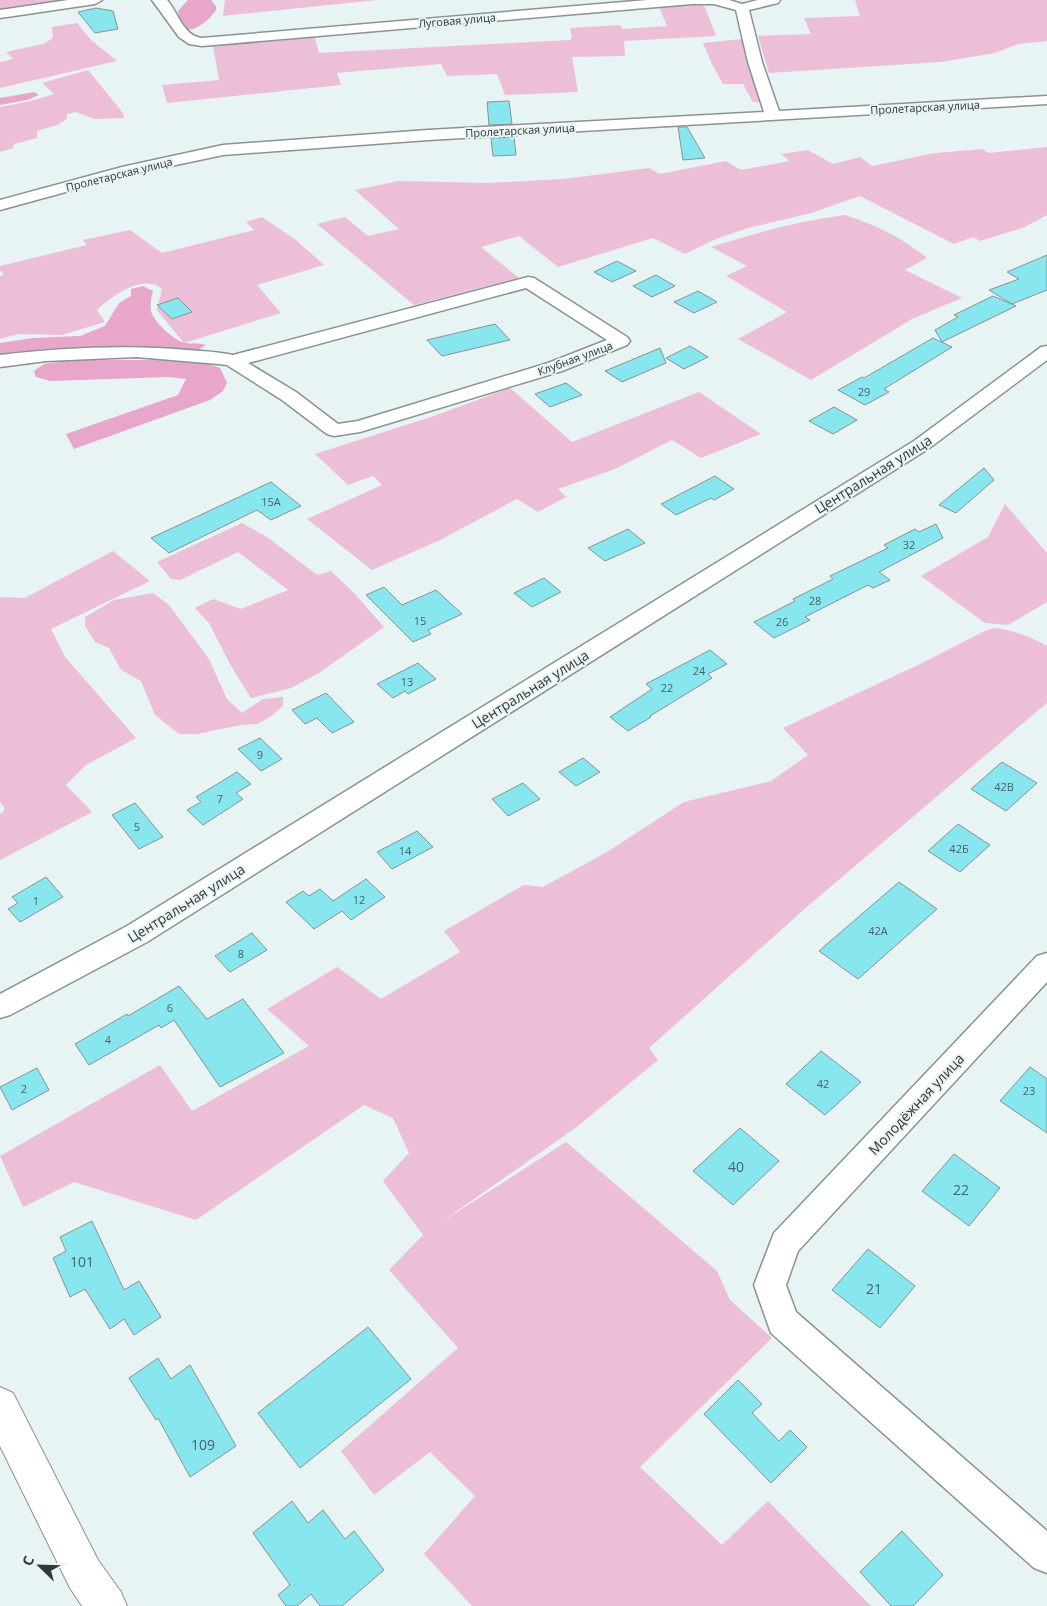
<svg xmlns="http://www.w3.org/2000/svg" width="1047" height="1606" viewBox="0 0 1047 1606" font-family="'Open Sans',sans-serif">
<rect width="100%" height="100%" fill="#e8f3f4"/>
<g fill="#ecbed7">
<path d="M0 0H64L0 9Z"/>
<path d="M225 0H377L223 16Z"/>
<path d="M855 0H1047V41L1018 44 995 53 941 62 769 73 758 36 811 34 804 18 860 16Z"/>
<path d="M698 4 705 7 716 36 624 41 625 56 572 57 578 92 505 95 497 74 447 76 441 64 337 73 341 85 167 103 162 85 219 80 213 46 219 43 314 35 319 53 570 40 572 37 570 28 620 25 623 29 667 26 659 7Z"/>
<path d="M77 23 91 40 117 61 0 88V62L13 59 6 52 43 44 53 38 52 27Z"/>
<path d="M742 39 762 102H753L743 84H723L712 64 703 43Z"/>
<path d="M88 70 123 113 124 118 94 119 76 112 67 114V119L57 125 37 131V138L14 144 13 148 0 152V107L31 101 54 94 42 83Z"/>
<path d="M1047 147V215L1025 227 980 241 973 237 954 244 860 196 811 213 748 228 716 239 685 254 653 238 558 267 519 236 481 247 519 278 414 305 317 224 345 217 368 236 399 229 355 190 399 181 487 183 564 179 649 168 660 174 726 161 741 170 790 161 781 154 808 150 833 164 860 157 872 166 935 153 983 149 988 153Z"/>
<path d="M845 215C878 226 899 236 927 258L905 270 962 298 912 319 811 380 738 339 787 312 726 276 747 266 711 247C755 233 799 221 845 215Z"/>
<path d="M262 217 296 240 324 265 257 285 281 313 184 343 157 310 162 289C159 287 155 284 151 284 134 280 108 299 97 310L105 322 62 335 19 334 0 339V276L4 275 0 270V266L87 245 83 240 130 230 162 253 254 230 246 222Z"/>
<path d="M510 388 572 442 699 392 761 434 701 458 672 440 615 469 558 489 566 497 538 512 517 499 440 540 372 570 307 519 382 485 373 476 348 485 315 454 431 417Z"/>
<path d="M1005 504 1047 553V602L1008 625 985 623 921 576 988 537Z"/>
<path d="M242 523 267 537 317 575 331 571 354 593 384 627 319 673 291 688 251 698 231 666 209 623 195 608 213 599 241 609 288 590 238 552 180 580 171 579 157 562Z"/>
<path d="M113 551 150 581 51 629 65 657 136 738 86 765 66 785 92 812 0 860V814L4 811V807L0 802V597L25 598Z"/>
<path d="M153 593 169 605 209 659 227 699 242 713 263 699 283 697V706L270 717 257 724 241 725 197 734H179L155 715 141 681 121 670 109 648 95 642 85 626V617L114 600Z"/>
<path d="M996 628C1015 631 1030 636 1047 646V703L809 905 649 1048 658 1060 578 1126 440 1223 566 1142 717 1271 730 1300 772 1338 640 1467 722 1545 768 1501 871 1606H472L424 1554 475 1496 430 1452 374 1495 341 1451 458 1348 389 1270 423 1235 383 1181 409 1153 393 1118 364 1105 196 1220 74 1182 23 1207 0 1156 160 1065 192 1111 309 1046 267 1009 337 967 381 999 460 952 444 931 524 885 543 887 607 852 684 802 771 781 808 755 783 728 918 665 987 630Z"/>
</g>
<g fill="#e8a6cb">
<path d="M188 0H211L216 6V10C210 19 199 29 188 30L179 16 178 11Z"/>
<path d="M34 92 39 95 27 100 0 105V98Z"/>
<path d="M143 286 153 291C151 298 150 304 151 311 153 321 173 339 182 342 189 345 198 342 206 345L198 350 114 347 44 349 0 355V343L33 338 80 336 105 326 119 303 131 296V289Z"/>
<path d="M72 360H199L220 368 227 383 223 391 210 400 74 449 66 434 178 395 186 379 169 377 50 381 36 377 34 371 44 364Z"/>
</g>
<g fill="#88e6ee" stroke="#899394">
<path d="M96 8 113 11 118 29 95 33 78 12Z"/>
<path d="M509 101 512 124 489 125 487 102Z"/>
<path d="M678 127H687L705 158 683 160Z"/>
<path d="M514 137 516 155 493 156 491 138Z"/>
<path d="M1047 255V290L1012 304 989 290 1019 279 1007 272Z"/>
<path d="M617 261 636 271 612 282 594 272Z"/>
<path d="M656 275 675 286 652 297 633 286Z"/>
<path d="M698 291 717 302 694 313 674 302Z"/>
<path d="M993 296 1016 306 942 342 935 330 958 317 954 315Z"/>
<path d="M178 298 192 312 172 319 157 305Z"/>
<path d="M495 324 510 340 442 356 427 340Z"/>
<path d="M933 338 952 347 884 389 889 392 865 405 838 390 862 377 864 378Z"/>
<path d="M690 346 708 357 684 369 666 358Z"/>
<path d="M660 348 666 363 622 382 605 371Z"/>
<path d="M566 383 582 395 550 407 535 394Z"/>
<path d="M834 407 857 420 833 434 809 421Z"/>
<path d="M984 468 994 480 956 513 939 505Z"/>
<path d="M715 476 734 489 714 500 711 498 676 515 661 504Z"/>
<path d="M271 482 301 506 271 520 257 510 169 553 151 538Z"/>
<path d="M936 524 943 538 879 572 890 580 873 588 868 585 805 617 810 620 774 638 754 622 795 601 793 599 833 579 830 576 888 548 884 545 915 529 919 532Z"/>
<path d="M628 529 645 543 605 561 588 548Z"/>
<path d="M544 578 561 592 532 607 514 593Z"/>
<path d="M384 587 402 605 436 590 462 614 428 630 431 634 413 642 366 595Z"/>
<path d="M710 650 727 664 708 674 712 678 650 716 651 717 628 731 610 717 652 689 646 684Z"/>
<path d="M418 663 436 679 408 694 405 691 393 698 377 684Z"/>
<path d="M326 693 354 722 332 733 317 718 305 724 292 710Z"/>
<path d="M260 738 282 759 261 771 238 749Z"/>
<path d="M583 758 600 772 576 786 559 772Z"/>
<path d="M1002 762 1037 783 1006 811 971 789Z"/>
<path d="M237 772 251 784 236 793 243 799 203 825 187 810 201 802 196 797Z"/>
<path d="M523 783 540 799 508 816 492 799Z"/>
<path d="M135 803 163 837 139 849 112 815Z"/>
<path d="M958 824 990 845 960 872 928 851Z"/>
<path d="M417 831 433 847 392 869 377 852Z"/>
<path d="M46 877 63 897 20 922 8 909 18 903 12 897Z"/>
<path d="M366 879 385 897 351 920 342 911 314 929 286 902 303 891 309 896 320 889 333 901Z"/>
<path d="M899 882 937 909 858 979 819 951Z"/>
<path d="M252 933 267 950 230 972 215 956Z"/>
<path d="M179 986 207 1019 243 999 284 1053 220 1087 174 1020 161 1028 159 1025 89 1065 75 1044 127 1014 128 1016Z"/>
<path d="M821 1051 861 1082 825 1115 786 1084Z"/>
<path d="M1030 1067 1047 1079V1133L1000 1101Z"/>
<path d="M37 1068 49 1090 12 1110 0 1087Z"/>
<path d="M740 1128 779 1161 733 1205 693 1171Z"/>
<path d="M954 1154 1000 1188 969 1226 922 1191Z"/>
<path d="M92 1221 124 1290 139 1281 161 1317 134 1335 124 1319 110 1329 85 1289 70 1297 53 1258 66 1251 60 1237Z"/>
<path d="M868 1249 915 1286 880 1328 832 1290Z"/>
<path d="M368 1327 411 1379 300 1468 258 1413Z"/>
<path d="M158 1358 171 1379 190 1365 236 1446 190 1477 158 1418 156 1420 129 1378Z"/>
<path d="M738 1380 762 1404 752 1413 779 1441 790 1430 807 1447 771 1483 704 1414Z"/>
<path d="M292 1501 308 1523 323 1510 345 1539 354 1531 384 1570 342 1606H320L311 1594 297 1606H286L278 1595 290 1585 253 1533Z"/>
<path d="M902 1531 943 1575 913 1606H891L860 1572Z"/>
</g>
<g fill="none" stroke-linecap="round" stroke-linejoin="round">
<g stroke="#899394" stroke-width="3">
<g id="street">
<path d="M68 0H102L95 4 0 18V10Z"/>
<path d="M152 0H167C178 12 183 36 202 38L647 0H729L742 4 758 0H780L778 3 749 10 762 62 779 111 1047 96V104L428 140 223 155 124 176 0 210V200L122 167 223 145 428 130 764 112 748 62 736 10 714 4H692L202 46 189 44 179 37Z"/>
<path d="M528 277 534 278 627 337 630 341 627 345 562 371 360 432 334 436 327 434 282 400 227 365 219 364 136 357 46 361 0 367V355C58 348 117 345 176 349 195 351 214 351 233 355ZM526 288 607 340 548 363 358 421 338 424 296 392 248 363Z"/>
<path d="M1047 346V360L928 449 147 942 10 1015 0 1018V994L127 926 914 441 1041 347Z"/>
<path d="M1047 953V982L798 1251 786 1285 796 1312 1047 1531V1573L1034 1568 771 1333 754 1285 774 1233 1037 956Z"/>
</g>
</g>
<g stroke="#899394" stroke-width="2">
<path id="secondary" d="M0 1387 13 1393 98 1560 121 1592 127 1606H82L70 1588 0 1446Z"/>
</g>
<use href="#street" fill="#fff" fill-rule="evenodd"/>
<use href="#secondary" fill="#fff" fill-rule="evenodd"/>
</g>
<g text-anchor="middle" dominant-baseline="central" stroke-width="4" stroke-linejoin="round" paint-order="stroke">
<g font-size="11" fill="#333737" stroke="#e8f3f4">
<text transform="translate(457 20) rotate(-5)">Луговая улица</text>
<text transform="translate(925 107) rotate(-3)">Пролетарская улица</text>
<text transform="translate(520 130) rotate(-3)">Пролетарская улица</text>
<text transform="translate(119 174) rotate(-14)">Пролетарская улица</text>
<text transform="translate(575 358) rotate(-20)">Клубная улица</text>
</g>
<g font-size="11" fill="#486365">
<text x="864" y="391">29</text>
<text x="271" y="501">15А</text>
<text x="909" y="544">32</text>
<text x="815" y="600">28</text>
<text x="420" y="620">15</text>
<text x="782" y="621">26</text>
<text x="699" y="670">24</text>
<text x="407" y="681">13</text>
<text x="667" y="687">22</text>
<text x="260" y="754">9</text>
<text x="1004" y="786">42В</text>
<text x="220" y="798">7</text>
<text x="137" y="826">5</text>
<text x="959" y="848">42Б</text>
<text x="405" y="850">14</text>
<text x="359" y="899">12</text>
<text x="36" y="900">1</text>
<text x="878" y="930">42А</text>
<text x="241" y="953">8</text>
<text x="170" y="1007">6</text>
<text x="108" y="1039">4</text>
<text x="823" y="1083">42</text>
<text x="24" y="1088">2</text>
<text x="1029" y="1090">23</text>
</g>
<g font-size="14" fill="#333737" stroke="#e8f3f4">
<text transform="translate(873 474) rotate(-32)">Центральная улица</text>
<text transform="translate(530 689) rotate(-32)">Центральная улица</text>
<text transform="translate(186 903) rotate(-32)">Центральная улица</text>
<text transform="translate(916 1104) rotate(-47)">Молодёжная улица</text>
</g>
<g font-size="14" fill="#486365">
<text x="736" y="1166">40</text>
<text x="961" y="1189">22</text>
<text x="82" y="1261">101</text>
<text x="874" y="1288">21</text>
<text x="203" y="1444">109</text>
</g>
</g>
<g transform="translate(40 1566) rotate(293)" stroke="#e8f3f4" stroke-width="4" paint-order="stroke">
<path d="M0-4L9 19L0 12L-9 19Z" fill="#333737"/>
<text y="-8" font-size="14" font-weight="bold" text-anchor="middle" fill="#333737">С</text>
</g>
</svg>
